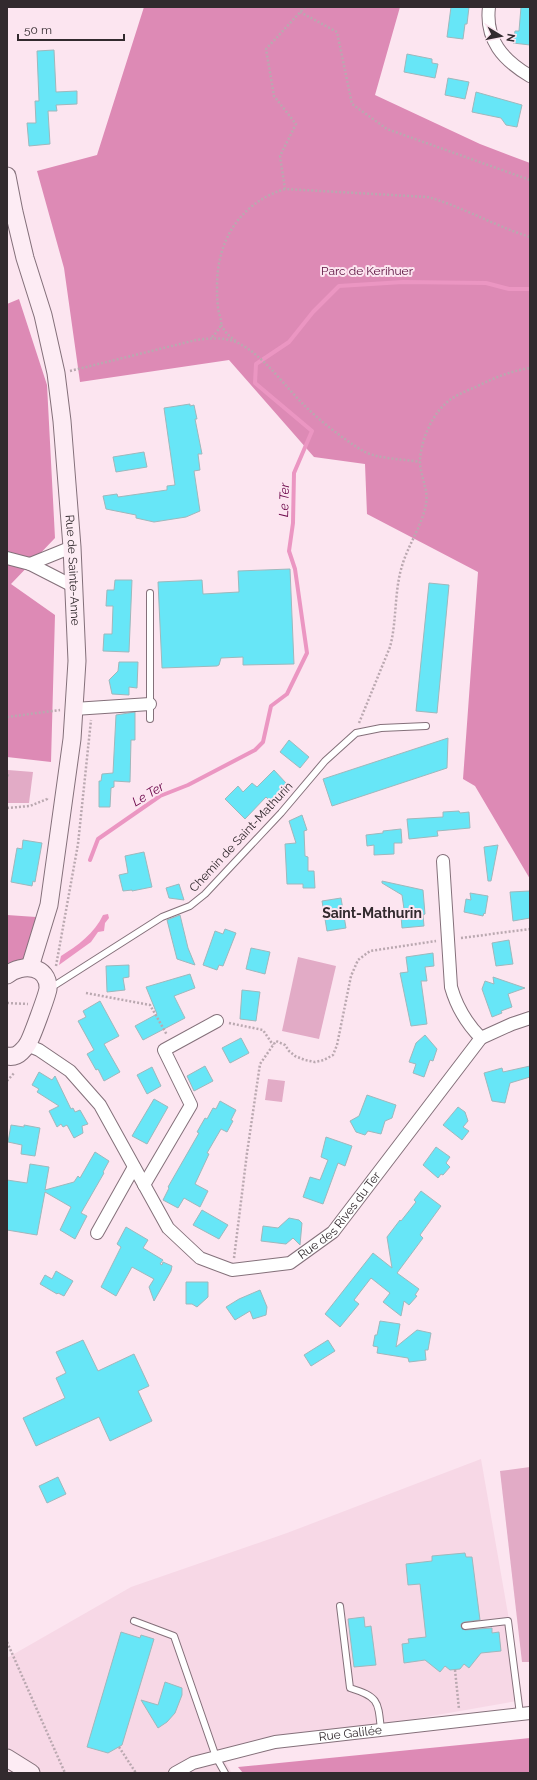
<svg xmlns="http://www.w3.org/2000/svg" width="537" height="1780" viewBox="0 0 537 1780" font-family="Raleway,sans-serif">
<rect width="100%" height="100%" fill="#fce5f0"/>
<path fill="#f7d8e6" d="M481 1459 523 1700 220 1753 232 1773H7V1658L131 1587 287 1533Z"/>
<g fill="#e2abc6">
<path d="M8 770 33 772 29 803H7Z"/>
<path d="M298 957 336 966 319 1039 282 1031Z"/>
<path d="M268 1079 285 1081 282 1102 265 1100Z"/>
<path d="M530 1467V1662H522L500 1471Z"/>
</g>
<g fill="#dd8ab5">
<path d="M144 7H400L375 95 480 144 530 163V879L475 786 463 779 478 572 367 514 365 464 314 457 229 360 80 382 64 268 37 171 97 155Z"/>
<path d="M19 299 47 385 55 538 11 584 55 615 51 762 7 757V304Z"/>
<path d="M7 915 36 917 25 962 7 967Z"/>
<path d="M530 1738V1773H243L238 1767Z"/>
</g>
<path fill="#eb96c2" d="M108 914 109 918 105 923 104 931 98 932 91 942 59 965 61 956C77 946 95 933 103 915Z"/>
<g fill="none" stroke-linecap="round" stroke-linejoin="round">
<path stroke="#eb96c2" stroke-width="4" d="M90 860 98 839 160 796 188 785 255 750 263 742 271 706 287 694 307 653 295 569 289 551 293 523 294 473 312 431 255 383 256 364 289 342 313 312 339 286 403 282 486 283 509 289H530"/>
</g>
<g fill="#67e6f7" stroke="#9eb8bc">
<path d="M451 7H469L467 24H465L463 39 447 37Z"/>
<path d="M521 7H530V45L513 43 515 31H519Z"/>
<path d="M54 50 56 92 77 91V104L56 105 57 111H48L50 144 29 146 27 123H36L35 101H39L37 51Z"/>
<path d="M407 54 432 59V63L438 64 435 78 404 72Z"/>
<path d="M448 78 469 82 465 99 445 95Z"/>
<path d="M476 92 522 105 517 127 506 125 501 118 472 112Z"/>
<path d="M190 404V406L194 405 197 419H195L202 454H198L200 470 194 471 200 511 186 517 154 522 136 518V515L106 509 103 496 117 494 118 497 167 490V486L175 485 164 408Z"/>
<path d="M144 452 147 467 116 472 113 457Z"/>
<path d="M290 569 294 664 243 665V657L221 658 219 665 217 666 162 668 158 582 202 580 203 594 239 592 238 571Z"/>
<path d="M115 580H132L129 652 103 651 104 634H112L113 606H106L107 590H114Z"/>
<path d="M429 583 449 585 437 713 416 711Z"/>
<path d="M119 662H138L137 688 129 687V695L112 694 109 680 118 671Z"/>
<path d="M135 712V740H131L130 782 114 781V787L111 788 110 807H99V781H101L102 774 113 773 116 715Z"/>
<path d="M448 738 447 768 332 806 323 779Z"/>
<path d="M289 740 309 757 300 768 280 752Z"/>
<path d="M274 770 286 783 280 790 282 792 273 804 266 797 245 819 225 799 238 786 243 792 252 783 257 787Z"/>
<path d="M459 811 460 813 469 812 470 828 437 831 438 836 409 839 407 819 443 817V812Z"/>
<path d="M302 815 307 830 304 831 305 856 308 857V871H314L315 888H303V884H287L285 844 296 843 289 821Z"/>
<path d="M401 829 402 843H394V854L374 855V845L367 846 366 835 383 833V831Z"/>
<path d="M23 840 42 843 35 882 33 881 32 886 11 882 17 848 22 849Z"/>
<path d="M498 845 491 881H488L484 847Z"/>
<path d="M144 852 152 887 132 891V890L123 891 119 875 128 873 125 856Z"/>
<path d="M382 881 423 890 425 914 423 915 424 926 402 928 401 916H405L402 895 382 883Z"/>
<path d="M179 884 184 900 169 898 166 888Z"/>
<path d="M530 891V918L513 921 510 892Z"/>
<path d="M470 893 488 896 485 914 484 913 483 916 464 912 466 899 471 900Z"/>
<path d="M341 898 346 928 327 931 322 901Z"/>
<path d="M180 915 188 948 195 965 177 959 167 920Z"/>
<path d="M225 929 236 933 223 966 219 965 217 970 203 965 215 931 223 934Z"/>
<path d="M509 940 513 964 496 966 492 943Z"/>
<path d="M251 948 270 952 265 974 246 969Z"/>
<path d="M433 953 434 966 425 967 427 981H421L427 1024 411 1026 400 973 408 972 406 957Z"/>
<path d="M129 965V977L123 978 125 990 107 992 106 966Z"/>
<path d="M190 974 195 988 174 996 185 1018 143 1040 135 1026 157 1014 146 987Z"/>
<path d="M493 977 525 988 508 994 512 1007 501 1011 502 1013 492 1017 482 989 485 981 494 984Z"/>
<path d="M242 990 260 992 256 1021 240 1019Z"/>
<path d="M100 1001 119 1036 104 1044 120 1072 104 1081 98 1069 96 1070 87 1054 94 1050 78 1021 86 1017 83 1011Z"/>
<path d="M425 1035 437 1049 433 1061 430 1060 424 1077 413 1073 416 1064 409 1062 416 1043Z"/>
<path d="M241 1038 249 1053 230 1063 222 1048Z"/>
<path d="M205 1066 213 1081 194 1091 187 1076Z"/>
<path d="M530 1066V1077L510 1083 505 1103 492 1101 484 1073 502 1068 503 1072Z"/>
<path d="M152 1067 161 1086 147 1094 137 1075Z"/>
<path d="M39 1072 52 1080 55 1076 71 1109 73 1108 75 1112 80 1110 88 1124 82 1126 83 1133 74 1138 67 1125 63 1127 61 1124 57 1127 49 1111 59 1106 37 1092 39 1089 32 1085Z"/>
<path d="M367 1095 396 1105 392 1118 385 1121 381 1134 368 1131 365 1135 356 1132 350 1121 359 1116Z"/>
<path d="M154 1099 168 1107 147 1144 132 1136Z"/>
<path d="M220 1101 236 1110 231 1120 233 1121 227 1132 221 1129 207 1153 209 1154 195 1184 208 1191 200 1207 184 1198 178 1208 163 1200 169 1188 168 1187 199 1133 197 1132 205 1118 207 1119 213 1108 216 1109Z"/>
<path d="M458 1107 465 1112 468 1121 463 1127 469 1131 462 1140 443 1125Z"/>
<path d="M11 1125 24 1127V1125L40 1128 35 1156 21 1154 22 1145 8 1142Z"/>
<path d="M326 1137 352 1146 345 1166 338 1163 323 1204 303 1197 310 1177 320 1180 328 1160 321 1157Z"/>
<path d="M436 1147 450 1157 446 1163 450 1167 443 1175 441 1174 438 1178 423 1165Z"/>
<path d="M95 1152 109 1161 103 1172 104 1173 81 1213 87 1216 75 1239 60 1230 71 1207 45 1192 37 1235 7 1230V1180L27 1183 30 1164 49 1167 45 1190 74 1182 78 1176 80 1178Z"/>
<path d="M421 1191 441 1206 420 1235 423 1238 397 1273 419 1289 415 1295 417 1296 409 1305 404 1301 401 1316 383 1302 390 1293 371 1278 354 1300 359 1304 340 1327 325 1314 373 1253 392 1268 387 1237 400 1220 401 1221 416 1202 414 1200Z"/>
<path d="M202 1210 228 1225 219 1239 193 1225Z"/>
<path d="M289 1218 299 1220 302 1223 300 1245 293 1238 286 1244 261 1241 263 1226 278 1228Z"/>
<path d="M126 1227 148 1240 143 1248 163 1260 160 1264 162 1265 163 1262 172 1266 171 1271 154 1301 149 1287 154 1279 132 1267 116 1296 101 1287 121 1247 117 1244Z"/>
<path d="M56 1271 73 1281 64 1296 58 1293 57 1294 40 1284 45 1275 52 1279Z"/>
<path d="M186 1282H208V1297L197 1307 192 1304H186Z"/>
<path d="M260 1290 267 1307 266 1315 253 1319 250 1311 235 1320 226 1307 239 1299Z"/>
<path d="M380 1321 400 1324 396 1347 417 1330 431 1333 428 1350H425L426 1360 409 1362 408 1358 377 1353 378 1347 373 1346 375 1335H377Z"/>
<path d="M83 1340 98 1371 134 1354 149 1386 138 1391 152 1421 110 1441 99 1417 36 1446 23 1418 65 1398 56 1378 66 1373 56 1352Z"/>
<path d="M328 1340 335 1351 311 1366 304 1355Z"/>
<path d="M58 1477 66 1494 47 1503 39 1486Z"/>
<path d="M465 1553 466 1557H472L480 1620 464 1622 461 1624V1627L465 1630 492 1628V1633L499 1632 501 1651 481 1653 469 1668 464 1664 460 1669 450 1670 445 1666 440 1672 425 1660 404 1663 402 1644 409 1643 408 1639 426 1637 420 1584 408 1585 406 1564 432 1561V1556Z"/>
<path d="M364 1617 365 1627 371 1626 376 1665 354 1667 348 1619Z"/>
<path d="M121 1632 140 1638 141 1635 154 1639 122 1745 108 1753 87 1747Z"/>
<path d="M165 1682 182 1688V1695L175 1713 167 1722 158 1728 141 1700 158 1705Z"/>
</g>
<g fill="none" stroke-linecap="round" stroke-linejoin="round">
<g stroke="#84707a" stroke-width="8">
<g id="lane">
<path d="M150 719V593"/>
<path d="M49 989 162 917 190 906 205 894 281 813 325 761 356 733 381 728 426 726"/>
<path d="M340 1606 350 1688C379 1697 378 1701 381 1730"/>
<path d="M134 1621 174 1636 216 1757 225 1773"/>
<path d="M465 1626 508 1621 520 1714"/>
</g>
</g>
<g stroke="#84707a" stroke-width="14">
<g id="street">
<path d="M489 7C485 40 503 60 530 76"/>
<path d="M7 558 30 564 73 586"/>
<path d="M30 564 72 547"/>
<path d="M74 709 150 704"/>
<path d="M481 1038 512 1024 530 1018"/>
<path id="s1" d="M27 1045 39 1050 70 1071 100 1105 168 1228 200 1258 232 1270 290 1263 333 1232 481 1038C466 1023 457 1008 451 987L443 861"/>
<path d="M144 1185 191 1105 164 1050 217 1021"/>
<path d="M97 1233 134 1167"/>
<path id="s2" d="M175 1773 193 1763 275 1742 530 1713"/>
</g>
</g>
<g stroke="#84707a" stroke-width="19">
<g id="secondary">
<path id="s3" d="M7 176 14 212 25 258 43 315 56 373 62 421 72 547 77 661 72 739 49 905 30 967"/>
<path d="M7 975C22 963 49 965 48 989 47 995 31 1040 27 1045 26 1047 23 1050 21 1052 17 1056 12 1057 7 1056"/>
<path d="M7 1758 31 1773"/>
</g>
</g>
<g stroke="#baa8b0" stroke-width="2.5" stroke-dasharray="2 2" stroke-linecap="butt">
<path d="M305 7 266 49 274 96 296 124 280 156 285 189 428 197C463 207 495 226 530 237"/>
<path d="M300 12 337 32 352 104 387 129 530 180"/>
<path d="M221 325 227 334 237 342"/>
<path d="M212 337C215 334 219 330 221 325 222 320 218 312 218 307 217 300 217 293 217 286 217 240 240 203 285 189"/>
<path d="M70 371 196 340C210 338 226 337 238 343 263 355 283 384 303 404 320 421 342 438 363 451 377 459 404 459 420 462"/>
<path d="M7 717 60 710"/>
<path d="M359 723 390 647C397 621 394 592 402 566 408 545 422 526 426 504 429 489 419 474 420 459 422 437 433 412 451 399 459 394 468 390 476 387 493 378 511 371 530 368"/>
<path d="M7 775 9 776"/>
<path d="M7 808 30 806 47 799V797"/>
<path d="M461 938 530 929"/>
<path d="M56 966 78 844 91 720"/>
<path d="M86 993 150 1005 167 1035"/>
<path d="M7 1003 28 1004"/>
<path d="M229 1023 263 1030 273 1045"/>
<path d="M7 1081 15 1072"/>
<path d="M234 1258 247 1153 260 1064 276 1041 285 1045 289 1051 295 1056 305 1060 315 1062 324 1060 333 1055 337 1045 351 976 358 960 370 951 436 941"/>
<path d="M7 1642 65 1773"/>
<path d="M455 1670 459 1709"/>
<path d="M119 1747 136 1773"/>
</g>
<use href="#lane" stroke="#fff" stroke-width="6"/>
<use href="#street" stroke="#fff" stroke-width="12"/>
<use href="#secondary" stroke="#fdecf4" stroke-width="17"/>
</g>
<g text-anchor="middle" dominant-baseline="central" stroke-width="4" stroke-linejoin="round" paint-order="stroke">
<g font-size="12" fill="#580e3c" stroke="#fce5f0">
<text x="367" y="271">Parc de Kerihuer</text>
</g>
<g font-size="12" fill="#322a2e" stroke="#fce5f0">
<text stroke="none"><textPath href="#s3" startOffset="401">Rue de Sainte-Anne</textPath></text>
<text transform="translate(241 837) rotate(-47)">Chemin de Saint-Mathurin</text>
<text stroke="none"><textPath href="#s1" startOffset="442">Rue des Rives du Ter</textPath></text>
<text stroke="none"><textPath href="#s2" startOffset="181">Rue Galilée</textPath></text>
</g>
<g font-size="13" font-style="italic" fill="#680046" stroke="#fce5f0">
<text transform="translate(284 500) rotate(-88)">Le Ter</text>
<text transform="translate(148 794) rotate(-31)">Le Ter</text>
</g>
<g font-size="14" font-weight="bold" fill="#322a2e" stroke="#fce5f0">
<text x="372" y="913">Saint-Mathurin</text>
</g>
</g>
<rect width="537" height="1780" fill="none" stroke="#322a2e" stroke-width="16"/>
<g transform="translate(501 36) rotate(100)" stroke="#fce5f0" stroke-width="3" paint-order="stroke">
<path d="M0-3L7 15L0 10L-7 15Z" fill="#322a2e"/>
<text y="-6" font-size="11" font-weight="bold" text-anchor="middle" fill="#322a2e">N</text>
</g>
<path d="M18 34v6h106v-6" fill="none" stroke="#322a2e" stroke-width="2"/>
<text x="24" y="34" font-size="12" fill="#322a2e" stroke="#fce5f0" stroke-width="3" paint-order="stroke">50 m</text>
</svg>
